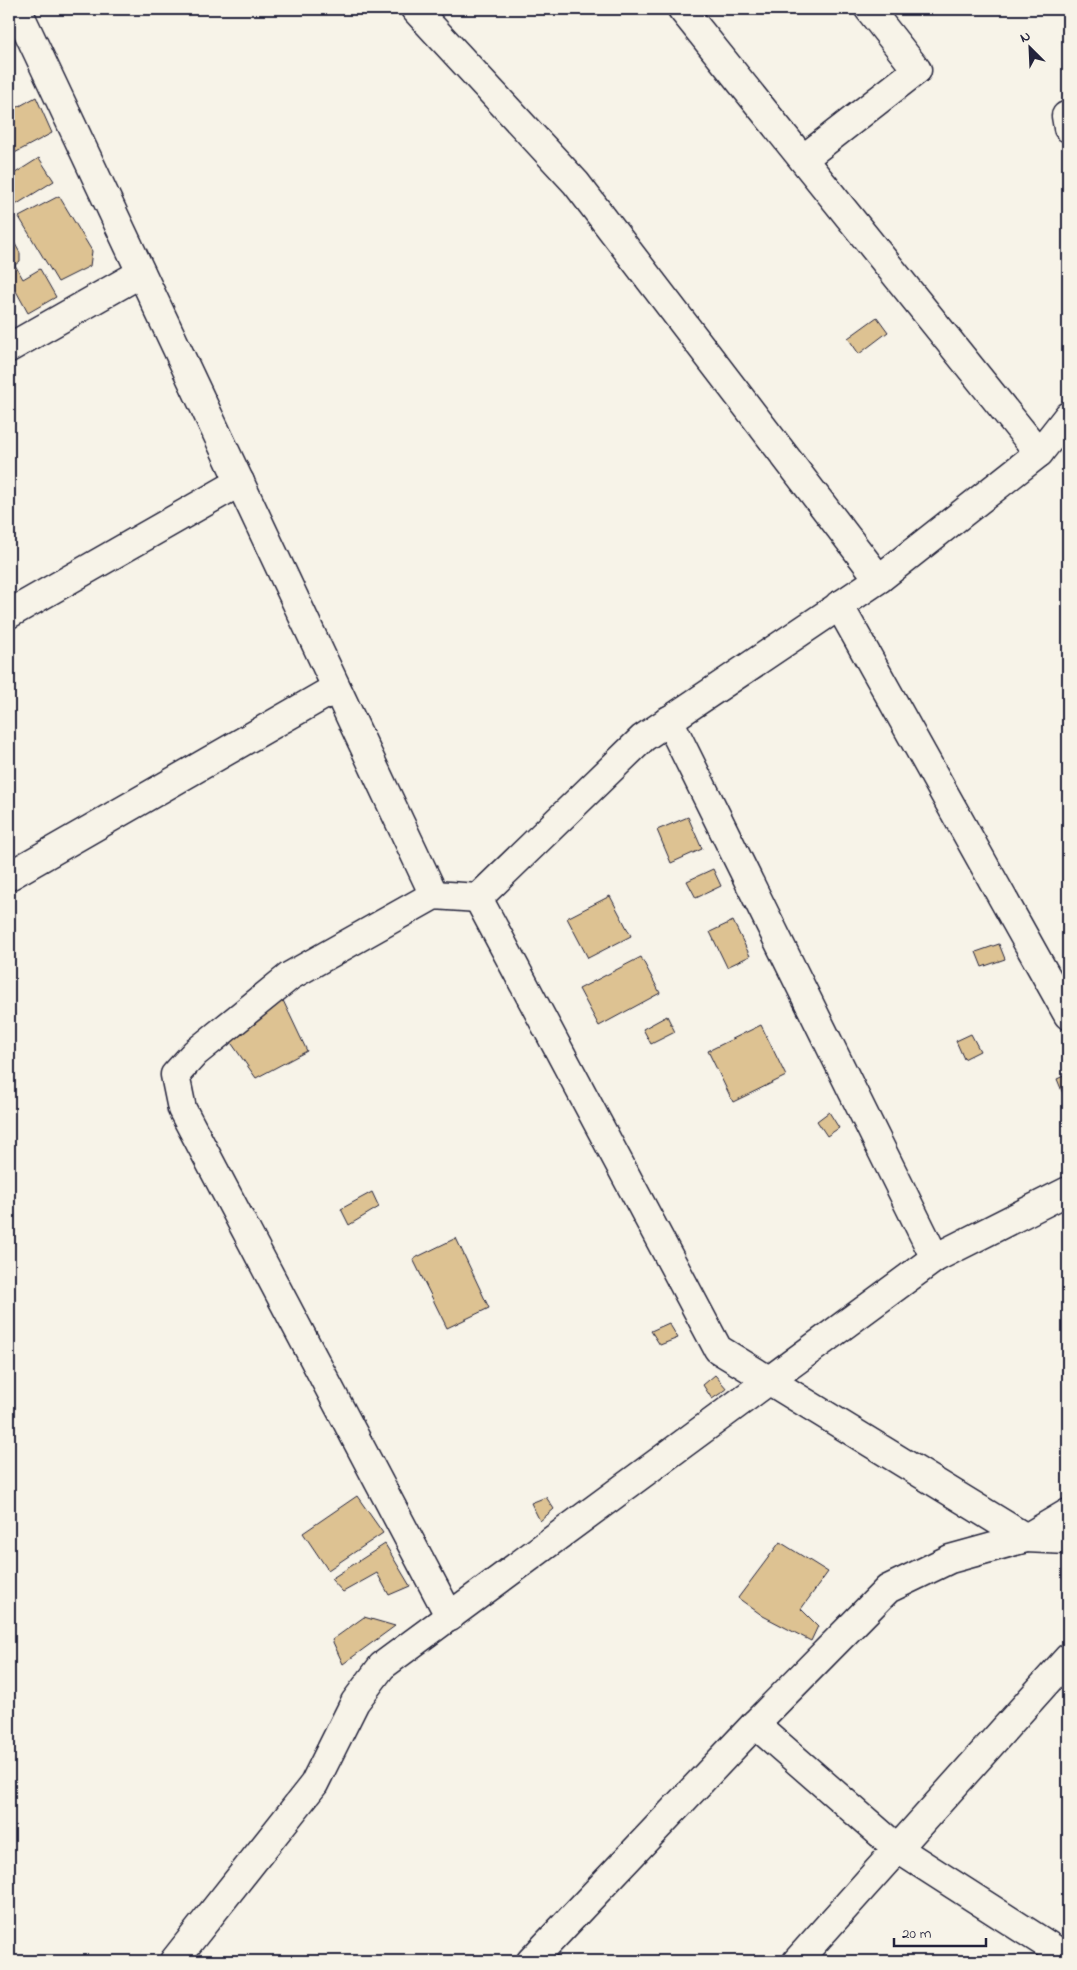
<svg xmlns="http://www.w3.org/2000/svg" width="1077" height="1970" viewBox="0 0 1077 1970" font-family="'Indie Flower',sans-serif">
<rect width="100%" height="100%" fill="#f7f3e8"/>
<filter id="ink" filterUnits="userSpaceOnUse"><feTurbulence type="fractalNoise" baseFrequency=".02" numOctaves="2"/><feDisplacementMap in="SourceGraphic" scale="10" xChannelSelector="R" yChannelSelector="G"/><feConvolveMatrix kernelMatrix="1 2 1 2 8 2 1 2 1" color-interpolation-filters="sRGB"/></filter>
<g filter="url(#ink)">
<g fill="#ddc292" stroke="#22223b">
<path d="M36 97 52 133 9 156V112Z"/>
<path d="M39 158 54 181 9 209V177Z"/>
<path d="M59 196 92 251 90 266 58 282 19 217Z"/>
<path d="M9 233 20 253V261L15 265 23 279 40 269 56 297 28 313 16 291 9 295Z"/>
<path d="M877 317 888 332 859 354 848 338Z"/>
<path d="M688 817 702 849 671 863 657 830Z"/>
<path d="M713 869 721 886 696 898 687 881Z"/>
<path d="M610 896 631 936 588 958 567 918Z"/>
<path d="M733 921 750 956 727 967 710 932Z"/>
<path d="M999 944 1005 959 982 967 976 952Z"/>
<path d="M641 957 660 993 599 1026 579 989Z"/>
<path d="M280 994 307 1051 256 1078 225 1034Z"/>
<path d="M667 1016 675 1032 651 1044 643 1029Z"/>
<path d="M761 1025 786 1076 733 1102 708 1051Z"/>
<path d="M971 1034 980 1051 964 1059 956 1041Z"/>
<path d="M1068 1074V1094L1064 1096 1057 1079Z"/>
<path d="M829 1112 839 1128 827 1136 817 1121Z"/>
<path d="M372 1192 379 1207 349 1225 341 1209Z"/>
<path d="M456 1238 489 1308 447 1328 413 1259Z"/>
<path d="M669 1323 678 1338 660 1345 651 1331Z"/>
<path d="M715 1375 727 1389 712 1399 703 1385Z"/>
<path d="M357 1496 383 1533 328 1570 303 1533Z"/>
<path d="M546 1497 554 1509 540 1521 531 1503Z"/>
<path d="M780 1542 828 1572 801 1609 818 1626 811 1641 763 1616 738 1598Z"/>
<path d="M385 1544 410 1586 389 1595 377 1573 343 1592 331 1579Z"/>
<path d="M364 1617 395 1626 343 1664 332 1640Z"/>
</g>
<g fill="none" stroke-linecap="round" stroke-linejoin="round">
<g stroke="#22223b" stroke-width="31">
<g id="minor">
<path d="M415 9 576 183 879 579"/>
<path d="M682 9 1039 453"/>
<path d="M20 15 434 895"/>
<path d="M1066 116 1068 128"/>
<path d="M803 159 917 70 869 9"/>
<path d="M9 348 141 273"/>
<path d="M839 605 1068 1015"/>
<path d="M9 614 240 482"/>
<path d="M669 720 935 1258"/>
<path d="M9 876 336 688"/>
<path d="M478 898 718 1349 1026 1538 1068 1540"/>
<path d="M450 1617 182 1109 175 1075 195 1053 290 976 434 895 478 898 643 738 879 579 1039 453 1068 416"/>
<path d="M755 1724 898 1849 1068 1958"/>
<path d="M174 1961 314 1784 355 1702 382 1666 935 1258 1068 1191"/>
<path d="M531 1961 755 1724 888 1589 950 1559 1026 1538 1068 1513"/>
<path d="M797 1961 1068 1658"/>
</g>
</g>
<use href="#minor" stroke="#f7f3e8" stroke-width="28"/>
</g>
</g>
<rect width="1077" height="1970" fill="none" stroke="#f7f3e8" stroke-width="30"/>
<rect x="15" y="15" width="1047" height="1940" fill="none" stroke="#22223b" stroke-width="2" filter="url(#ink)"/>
<g transform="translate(1030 48) rotate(336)" stroke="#f7f3e8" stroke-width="4" paint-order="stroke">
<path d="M0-4L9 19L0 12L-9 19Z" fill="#22223b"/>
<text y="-8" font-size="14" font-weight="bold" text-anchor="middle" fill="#22223b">N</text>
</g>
<path d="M894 1938v8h92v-8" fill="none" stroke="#22223b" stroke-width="2.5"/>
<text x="902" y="1938" font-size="15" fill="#22223b" stroke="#f7f3e8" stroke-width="4" paint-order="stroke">20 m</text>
</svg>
